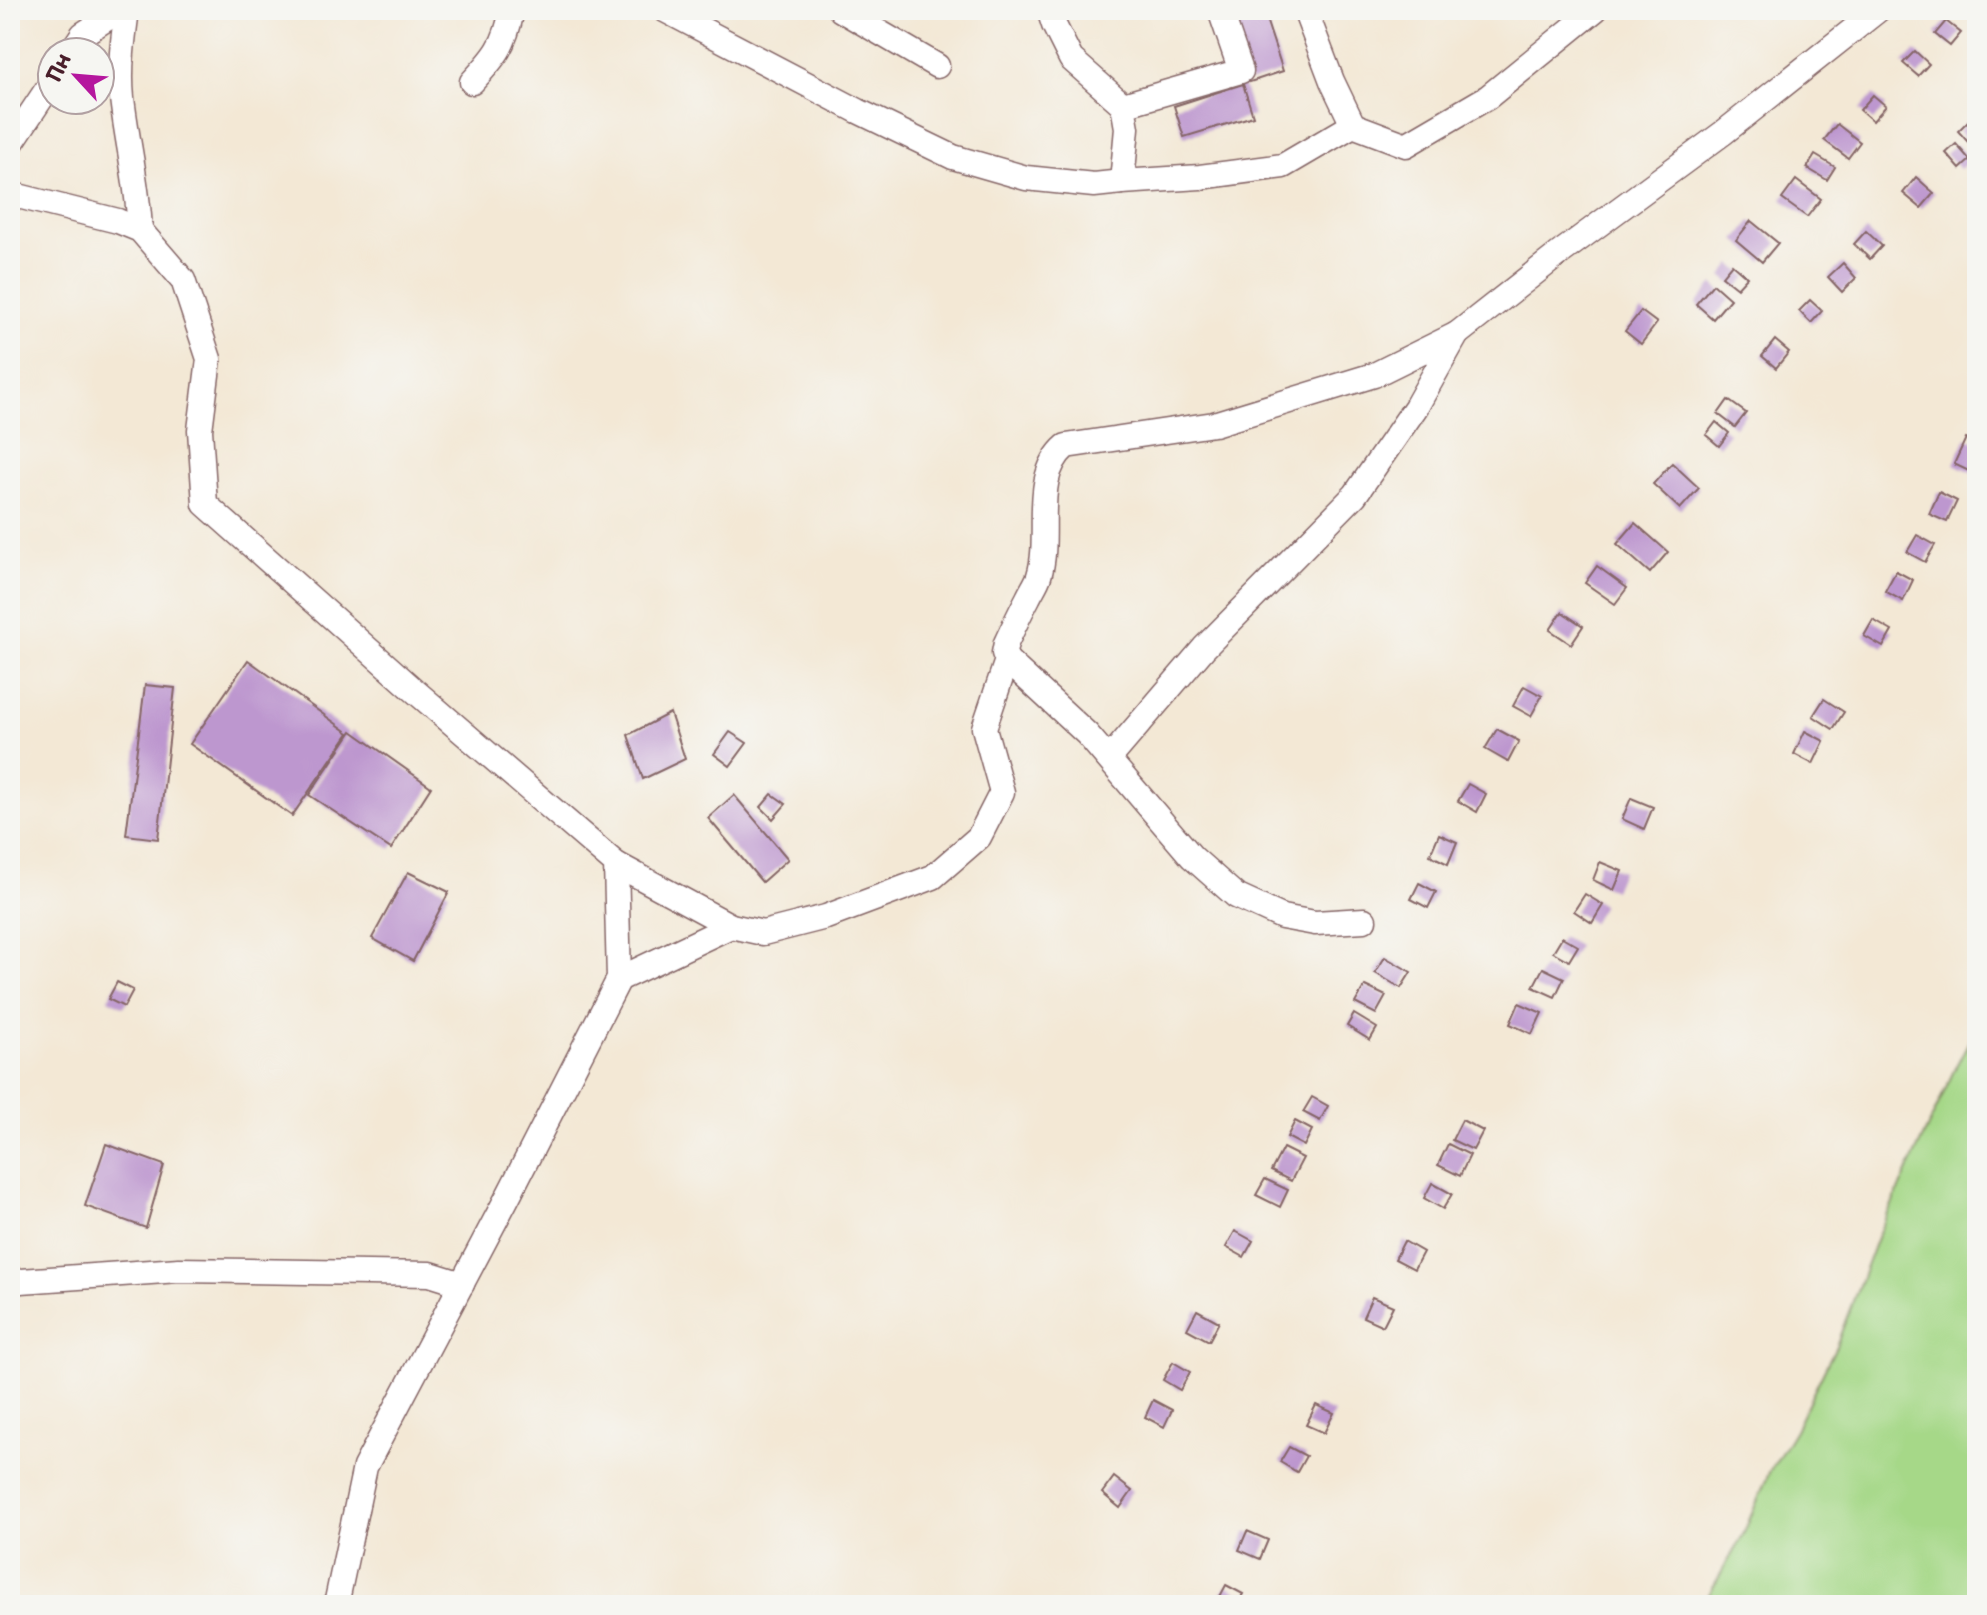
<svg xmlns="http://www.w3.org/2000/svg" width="1987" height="1615" viewBox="0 0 1987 1615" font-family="'Shantell Sans',sans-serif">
<rect width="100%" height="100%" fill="#f6f6f2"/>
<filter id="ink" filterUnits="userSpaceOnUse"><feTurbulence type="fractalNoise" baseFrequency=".0125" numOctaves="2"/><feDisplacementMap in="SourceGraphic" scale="16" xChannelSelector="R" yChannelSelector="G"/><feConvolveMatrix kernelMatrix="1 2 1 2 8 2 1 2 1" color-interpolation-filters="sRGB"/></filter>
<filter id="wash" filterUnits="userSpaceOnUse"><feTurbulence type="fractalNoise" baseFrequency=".006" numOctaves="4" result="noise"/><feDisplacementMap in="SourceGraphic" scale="32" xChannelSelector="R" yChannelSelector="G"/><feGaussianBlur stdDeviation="1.8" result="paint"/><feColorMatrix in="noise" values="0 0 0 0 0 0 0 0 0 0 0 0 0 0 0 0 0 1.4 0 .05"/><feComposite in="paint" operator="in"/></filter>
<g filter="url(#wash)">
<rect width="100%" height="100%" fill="#f3e8d5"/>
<path fill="#a6d888" stroke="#787c5a" stroke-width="2" d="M1977 1026V1605H1703L1743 1535 1769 1473 1795 1430 1836 1346 1878 1235 1956 1066Z"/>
<g id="blocks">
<g fill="#bd97cf">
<path d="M1225 10H1263L1283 71 1250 82Z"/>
<path d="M1946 21 1961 33 1950 46 1935 34Z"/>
<path d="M1915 51 1929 64 1918 76 1903 63Z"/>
<path d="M1243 84 1253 116 1184 137 1174 106Z"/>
<path d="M1873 95 1886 106 1873 121 1860 110Z"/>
<path d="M1971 118 1977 125V152L1958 131Z"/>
<path d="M1837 124 1860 142 1848 158 1824 140Z"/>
<path d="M1956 144 1970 160 1960 169 1946 153Z"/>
<path d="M1815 155 1835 167 1827 180 1807 168Z"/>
<path d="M1916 177 1934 193 1921 208 1903 193Z"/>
<path d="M1796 180 1821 199 1807 217 1782 199Z"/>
<path d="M1751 221 1778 243 1762 262 1736 240Z"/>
<path d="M1866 231 1882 246 1870 259 1854 244Z"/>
<path d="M1843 263 1856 278 1842 292 1828 277Z"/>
<path d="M1732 264 1747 277 1737 288 1722 276Z"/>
<path d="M1713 284 1730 299 1713 319 1696 304Z"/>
<path d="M1810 300 1822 311 1811 323 1799 311Z"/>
<path d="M1641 311 1657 323 1641 344 1625 331Z"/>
<path d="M1775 340 1789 352 1776 368 1762 356Z"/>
<path d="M1728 400 1746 413 1735 427 1718 414Z"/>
<path d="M1716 422 1729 433 1719 446 1706 435Z"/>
<path d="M1966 438 1977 443V470L1975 474 1954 464Z"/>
<path d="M1672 463 1699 488 1680 509 1653 484Z"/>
<path d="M1939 492 1957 501 1947 522 1929 514Z"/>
<path d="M1635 523 1668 552 1650 573 1617 544Z"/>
<path d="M1917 535 1935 545 1925 562 1907 552Z"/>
<path d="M1597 566 1627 588 1615 604 1585 583Z"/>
<path d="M1896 571 1913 580 1903 601 1885 591Z"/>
<path d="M1562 612 1583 626 1571 644 1550 630Z"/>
<path d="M1873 620 1892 631 1883 647 1864 636Z"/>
<path d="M248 660 349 733 292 816 190 744Z"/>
<path d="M145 685 175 688 158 839 126 835Z"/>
<path d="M1524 686 1542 696 1531 716 1513 706Z"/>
<path d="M1824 699 1844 712 1833 729 1813 716Z"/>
<path d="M670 713 685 759 643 779 628 735Z"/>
<path d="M1497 729 1519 741 1508 762 1485 749Z"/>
<path d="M352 731 431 787 391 849 309 795Z"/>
<path d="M1805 731 1824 741 1813 764 1794 754Z"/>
<path d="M730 732 747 743 730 766 714 754Z"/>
<path d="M1468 784 1486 794 1477 812 1458 801Z"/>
<path d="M772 794 786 804 773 819 761 807Z"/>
<path d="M734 795 788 859 762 882 708 818Z"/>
<path d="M1631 798 1653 807 1644 829 1622 819Z"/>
<path d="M1439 834 1457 842 1448 864 1430 855Z"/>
<path d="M1600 862 1622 871 1614 890 1593 880Z"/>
<path d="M408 872 449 892 413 961 372 938Z"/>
<path d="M1419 883 1436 892 1428 908 1411 899Z"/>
<path d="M1585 894 1603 905 1592 923 1574 911Z"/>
<path d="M1562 937 1578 946 1569 961 1553 952Z"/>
<path d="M1385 957 1411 972 1401 988 1375 973Z"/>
<path d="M1543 968 1564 978 1555 997 1533 987Z"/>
<path d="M117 982 133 990 124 1007 108 999Z"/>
<path d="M1365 986 1386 996 1376 1014 1355 1003Z"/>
<path d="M1519 1003 1542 1013 1532 1034 1510 1024Z"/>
<path d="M1354 1014 1377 1028 1370 1040 1347 1026Z"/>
<path d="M1312 1097 1328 1106 1320 1121 1303 1112Z"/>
<path d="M1462 1120 1483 1131 1473 1150 1452 1140Z"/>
<path d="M1295 1121 1312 1130 1304 1146 1287 1137Z"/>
<path d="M106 1144 164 1165 146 1228 85 1206Z"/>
<path d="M1448 1144 1470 1155 1460 1176 1438 1165Z"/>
<path d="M1283 1148 1303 1158 1291 1181 1271 1171Z"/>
<path d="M1265 1179 1288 1190 1280 1207 1256 1195Z"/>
<path d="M1432 1183 1452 1194 1443 1209 1424 1198Z"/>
<path d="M1235 1231 1253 1241 1244 1257 1226 1247Z"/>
<path d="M1404 1241 1423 1252 1414 1269 1395 1259Z"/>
<path d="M1372 1297 1393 1306 1383 1326 1363 1317Z"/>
<path d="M1197 1310 1219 1322 1209 1341 1187 1329Z"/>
<path d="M1173 1362 1190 1372 1180 1390 1163 1380Z"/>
<path d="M1153 1400 1172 1410 1164 1427 1145 1417Z"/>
<path d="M1316 1405 1334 1413 1324 1433 1306 1425Z"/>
<path d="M1289 1447 1306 1456 1297 1472 1280 1462Z"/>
<path d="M1114 1477 1132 1491 1120 1508 1102 1493Z"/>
<path d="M1247 1531 1268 1540 1260 1559 1239 1550Z"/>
<path d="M1226 1585 1243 1594 1237 1605 1216 1604Z"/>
</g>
</g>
</g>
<g filter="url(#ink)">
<use href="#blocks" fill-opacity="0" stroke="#856566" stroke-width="2"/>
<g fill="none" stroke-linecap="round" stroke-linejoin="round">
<g stroke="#856566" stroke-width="27">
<g id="minor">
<path d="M127 10C123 39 119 69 122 98 127 142 138 185 140 230"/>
<path d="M665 10 858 111 953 157 1026 178 1094 185 1122 182 1127 128 1123 105 1071 59 1054 25 1049 10"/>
<path d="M841 10 937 66"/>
<path d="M1305 10 1332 81 1353 125"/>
<path d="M71 52 83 34 120 10"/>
<path d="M472 82C496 56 505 46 512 10"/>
<path d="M1123 105 1241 71 1220 10"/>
<path d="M10 145 52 82"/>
<path d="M1122 182 1200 177 1283 166 1353 125 1406 145 1488 97 1595 10"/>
<path d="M10 194 118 221 140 230 183 280 209 359 200 430 205 504 415 691 616 864 619 979 506 1200 365 1467 336 1605"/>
<path d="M1007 660 1087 734 1192 857 1236 896 1282 917 1315 923 1364 920"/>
<path d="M1109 759 1204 648 1355 495 1416 407 1457 334"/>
<path d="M616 864 731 926 763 933 826 917 933 877 979 837 1002 792 984 728 1007 660 1004 653 1006 643C1013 628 1020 613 1028 598 1031 591 1037 583 1039 576 1052 534 1030 477 1066 446L1214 424 1374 375 1457 334 1560 253 1723 133 1878 10"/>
<path d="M619 979 731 926"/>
<path d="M10 1280 21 1281 179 1270 430 1274 462 1284"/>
</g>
</g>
<use href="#minor" stroke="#fff" stroke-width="24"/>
</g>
</g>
<rect width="1987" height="1615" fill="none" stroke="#f6f6f2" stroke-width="40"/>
<g transform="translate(76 76) rotate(296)"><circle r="38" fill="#f6f6f2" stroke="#b1a0a2" stroke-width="2"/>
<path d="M0-6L14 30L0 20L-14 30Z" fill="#b5179e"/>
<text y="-12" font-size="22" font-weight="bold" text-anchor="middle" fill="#4a1f2b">Пн</text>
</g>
</svg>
